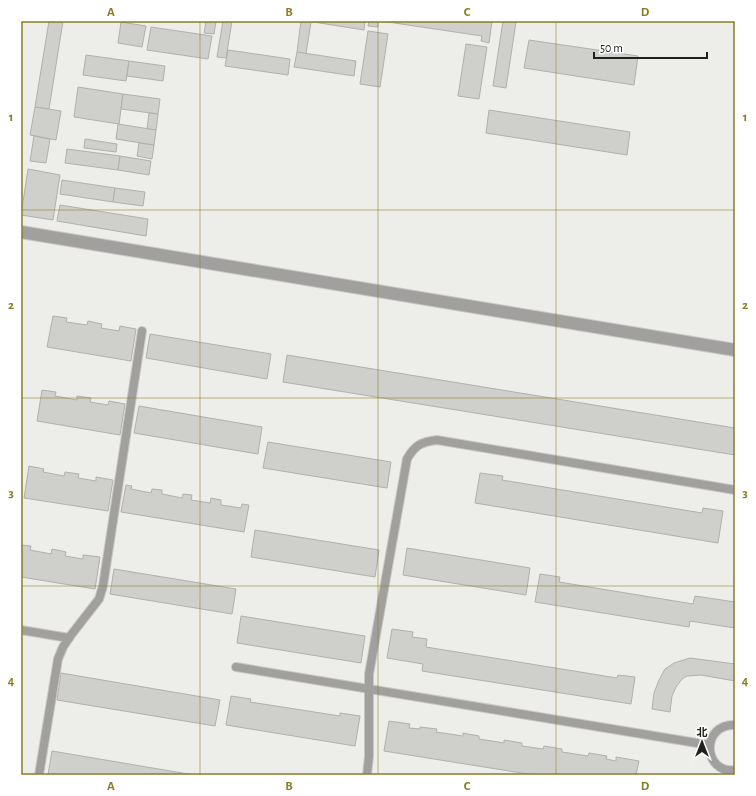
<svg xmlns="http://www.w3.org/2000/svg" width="756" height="796" viewBox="0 0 756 796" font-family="'Alegreya Sans','Noto Sans SC',sans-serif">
<rect width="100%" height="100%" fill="#edede9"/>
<g fill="#cfcfcb" stroke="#b0b0ac">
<path d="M49 21H63L49 109 35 107Z"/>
<path d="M206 21H216L214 34 204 33Z"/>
<path d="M223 21H232L226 58 217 57Z"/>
<path d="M301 21 311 22 306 54 297 52Z"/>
<path d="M307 21H365L364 30Z"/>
<path d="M369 21H378V27L368 26Z"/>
<path d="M381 21H492L489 43 481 41 482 36Z"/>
<path d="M503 21 516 22 506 88 493 86Z"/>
<path d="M121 22 146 26 142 47 118 43Z"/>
<path d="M151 27 212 36 208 59 147 50Z"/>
<path d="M368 31 388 34 380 87 360 84Z"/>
<path d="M529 40 638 56 634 85 524 68Z"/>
<path d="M466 44 487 47 479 99 458 96Z"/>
<path d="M228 50 290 59 288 75 225 66Z"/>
<path d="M297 52 356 61 354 76 294 67Z"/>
<path d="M86 55 129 61 126 81 83 75Z"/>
<path d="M129 61 165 66 163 81 127 76Z"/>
<path d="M78 87 123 94 119 124 74 117Z"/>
<path d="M123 94 160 99 158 114 121 109Z"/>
<path d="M35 107 61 111 56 140 30 135Z"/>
<path d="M489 110 630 132 627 155 486 133Z"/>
<path d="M149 113 158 114 156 130 147 129Z"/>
<path d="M118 124 156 130 154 145 116 139Z"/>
<path d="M34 136 50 139 46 163 30 161Z"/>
<path d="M85 139 117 144 116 152 84 148Z"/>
<path d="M139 143 154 145 152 159 137 156Z"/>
<path d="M67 149 120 156 118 170 65 163Z"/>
<path d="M120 156 151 161 149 175 118 170Z"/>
<path d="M28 169 60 175 53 220 21 215Z"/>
<path d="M62 180 115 188 113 202 60 194Z"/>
<path d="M115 188 145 192 143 206 113 202Z"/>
<path d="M60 205 148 219 146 236 57 221Z"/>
<path d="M53 316 67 318 66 322 87 325 88 321 102 324 101 328 119 331 120 326 136 329 131 361 47 347Z"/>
<path d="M150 334 271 354 267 379 146 358Z"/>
<path d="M287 355 735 428V455L283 382Z"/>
<path d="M42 390 56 392 55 396 77 400V396L91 398 90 402 108 405 109 401 125 404 120 435 37 421Z"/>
<path d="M139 406 262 427 258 454 134 433Z"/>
<path d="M268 442 391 462 387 488 263 468Z"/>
<path d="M29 466 44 469 43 472 64 476 65 472 79 474 78 478 96 481V477L113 480 108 511 24 498Z"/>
<path d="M480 473 503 476 502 480 702 513 703 508 723 511 718 543 475 503Z"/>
<path d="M126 485 132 486 131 489 151 493 152 489 162 490V494L182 498 183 494 192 495 191 500 210 503 211 498 221 500V505L241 508 242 504 249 505 244 532 121 512Z"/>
<path d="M255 530 379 550 375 577 251 557Z"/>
<path d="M21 545 31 546 30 550 51 554 52 549 66 552 65 556 83 559V555L100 557 95 589 21 577Z"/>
<path d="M407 548 530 568 526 595 403 575Z"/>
<path d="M114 569 236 589 232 614 110 594Z"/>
<path d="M540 574 560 577 559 582 693 604 695 596 735 602V628L690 621 689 627 535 602Z"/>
<path d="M241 616 365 636 361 663 237 643Z"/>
<path d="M392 629 413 632 412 637 427 639 426 647 617 678 618 675 635 677 631 704 422 671 423 664 387 658Z"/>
<path d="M690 658 735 664V681L701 675 687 676 682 679 676 687 672 696 670 712 652 709 654 693 659 680 665 669 674 663Z"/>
<path d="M61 673 220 700 215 726 57 700Z"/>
<path d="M231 696 251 699 250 702 340 716V713L360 716 355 746 226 725Z"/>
<path d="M389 721 410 724 409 728 420 729V727L437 729 436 732 463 736V733L479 736V739L504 743V740L522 743V746L543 749 544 746 562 749V752L588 756 589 753 607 756 606 759 616 761V757L639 761 636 775H534L384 751Z"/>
<path d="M52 751 194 775H48Z"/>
</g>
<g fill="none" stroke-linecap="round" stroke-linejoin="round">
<g stroke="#c8c8c5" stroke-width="10">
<g id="lane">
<path d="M21 630 69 638"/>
<path d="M236 667 709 745"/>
<path d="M735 725C700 724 703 774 735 770"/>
<path d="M39 775 58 659 63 647 71 635 99 599 103 586 142 331"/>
<path d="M367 775 369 756V674L407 459C415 445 421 442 437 440L735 490"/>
</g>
</g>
<g stroke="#c8c8c5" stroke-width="14">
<path id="street" d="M21 232 735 350"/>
</g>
<use href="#lane" stroke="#a1a09f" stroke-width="8"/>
<use href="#street" stroke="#a1a09f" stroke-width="12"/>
</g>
<path fill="none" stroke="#8a7e24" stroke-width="1" stroke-opacity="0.55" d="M200 21V775M378 21V775M556 21V775M21 210H735M21 398H735M21 586H735"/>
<rect width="756" height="796" fill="none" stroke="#ffffff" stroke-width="44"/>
<g transform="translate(702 742)" stroke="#ffffff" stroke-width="3" paint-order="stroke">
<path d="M0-3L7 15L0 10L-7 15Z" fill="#20201f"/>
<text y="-6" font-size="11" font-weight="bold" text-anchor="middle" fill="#20201f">北</text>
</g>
<path d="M594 52v6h113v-6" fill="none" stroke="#20201f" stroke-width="2"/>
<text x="600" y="52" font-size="12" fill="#20201f" stroke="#ffffff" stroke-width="3" paint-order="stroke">50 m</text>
<rect x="22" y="22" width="712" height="752" fill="none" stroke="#8a7e24" stroke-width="1.5"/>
<g font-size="13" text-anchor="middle" font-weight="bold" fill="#8a7e24">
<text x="111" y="16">A</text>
<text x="289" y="16">B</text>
<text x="467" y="16">C</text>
<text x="645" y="16">D</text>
<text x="11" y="121">1</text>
<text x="745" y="121">1</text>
<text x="11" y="309">2</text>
<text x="745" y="309">2</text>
<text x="11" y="497">3</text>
<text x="745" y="497">3</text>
<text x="11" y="685">4</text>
<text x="745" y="685">4</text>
<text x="111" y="790">A</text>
<text x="289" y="790">B</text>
<text x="467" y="790">C</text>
<text x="645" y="790">D</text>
</g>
</svg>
